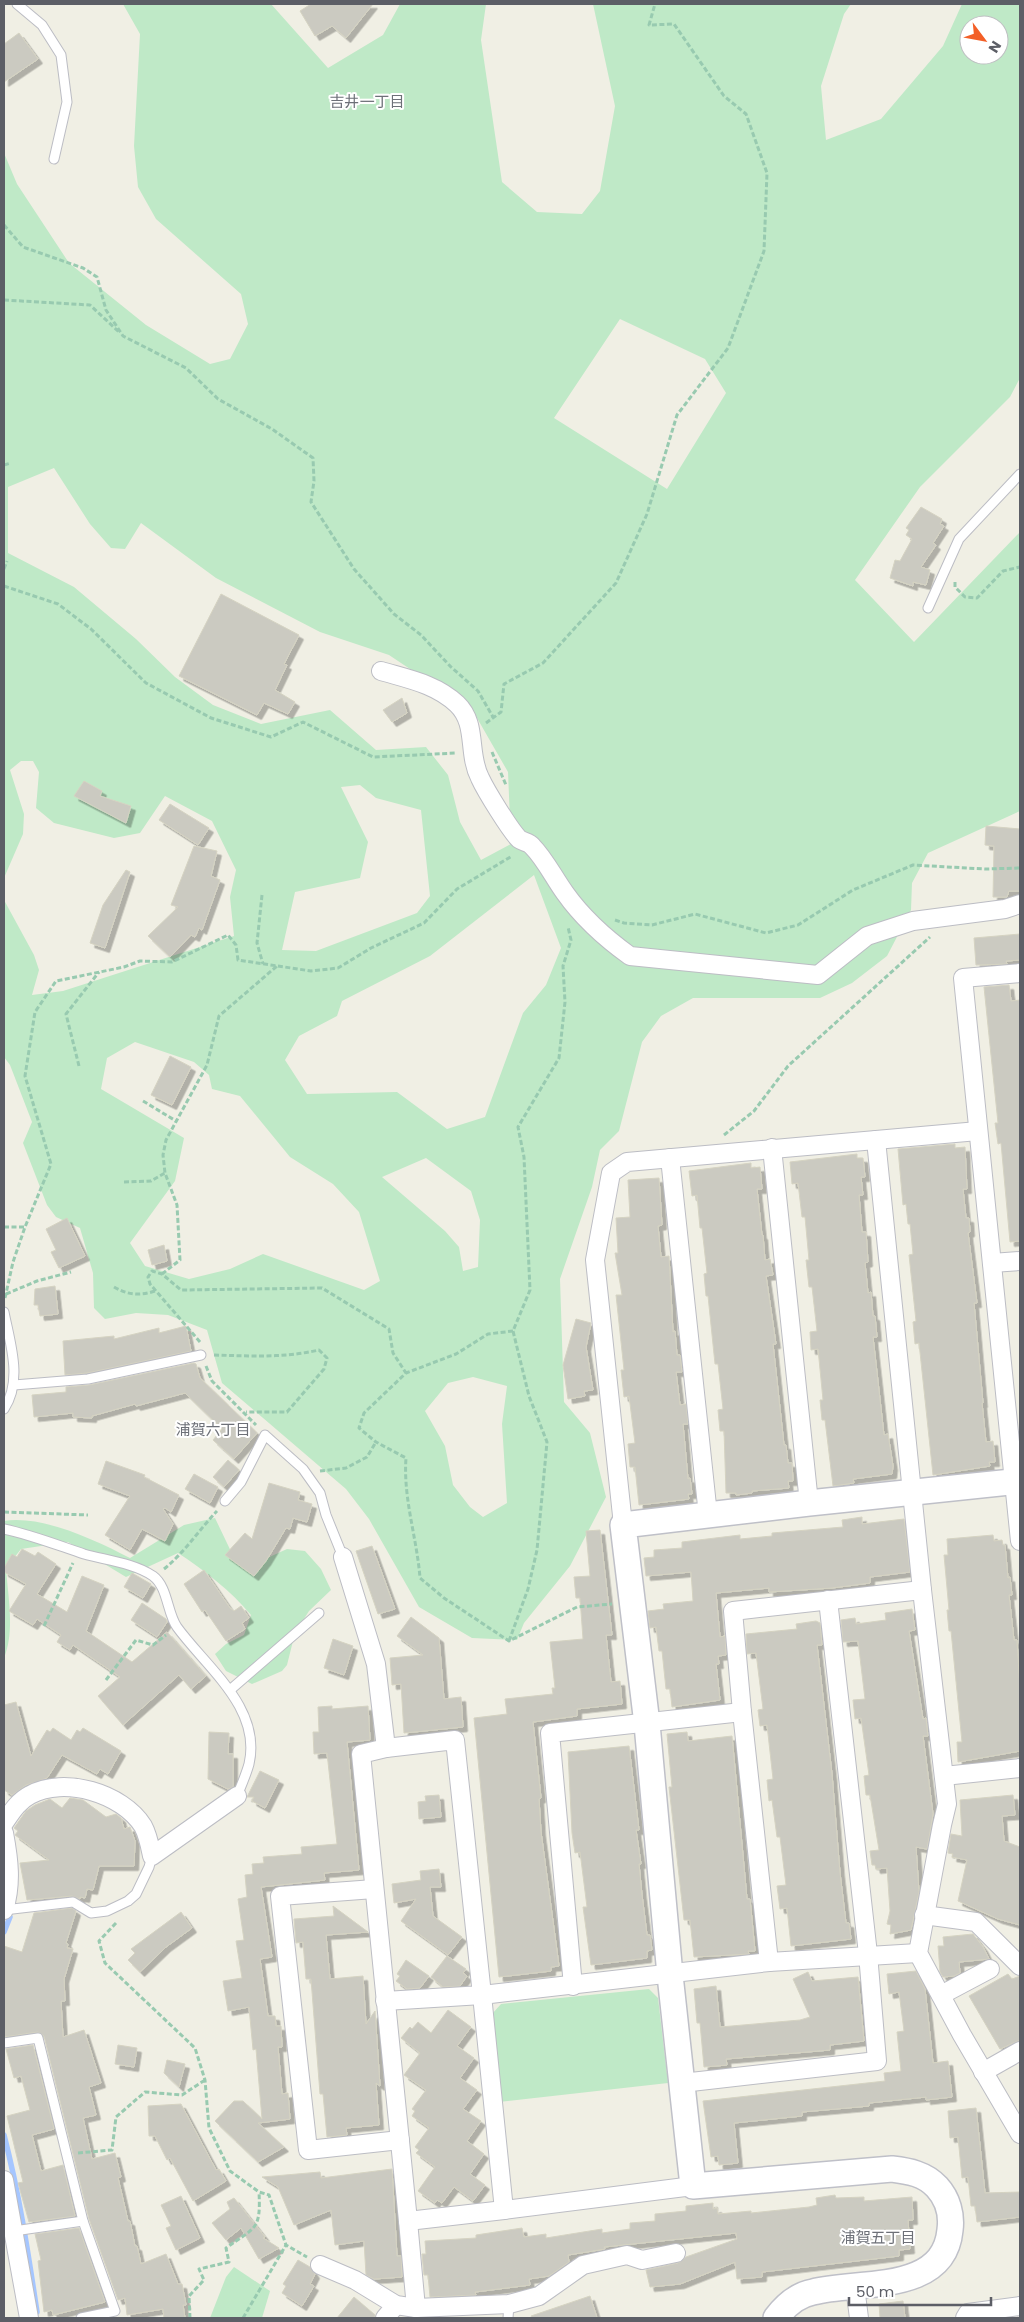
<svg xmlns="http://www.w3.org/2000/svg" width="1024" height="2322" viewBox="0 0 1024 2322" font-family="Poppins,'Noto Sans JP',sans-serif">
<defs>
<filter id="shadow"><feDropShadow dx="4.5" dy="4.5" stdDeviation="0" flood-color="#0004"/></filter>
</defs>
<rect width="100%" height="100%" fill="#f0efe4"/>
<g fill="#bfe9c7" fill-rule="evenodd">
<path d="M123 4H271L328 68 383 35 400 4H486L481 40 502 182 537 212 582 214 600 191 615 106 593 4H851L844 14 821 86 826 140 881 119 943 46 962 4H1020V378L1010 397 920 487 855 580 914 642 1020 532V811L928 853 912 883 911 910 887 956 852 983 820 998H693L661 1016 642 1042 619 1131 600 1150 592 1187 560 1279 564 1402 590 1433 606 1497 570 1566 524 1623 517 1640 472 1638 419 1607 369 1519 346 1489 222 1383 207 1330 168 1315 136 1313 105 1319 94 1308 93 1273 80 1228 56 1217 47 1205 23 1143 32 1122 10 1065 4 1057V900L34 955 39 970 32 995 63 991 234 936 230 897 236 870 212 821 165 796 140 833 114 838 54 823 36 808 39 772 33 761H21L10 770 24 814 23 834 4 878V153L17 184 69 263 146 325 210 364 230 359 248 324 241 294 156 219 138 187 134 146 140 34ZM969 25H999V55H969ZM620 319 705 359 726 393 667 489 554 418ZM54 468 90 524 111 548 125 549 141 523 216 578 320 632 389 655 473 711 508 772 511 844 481 860 460 822 448 775 426 747 376 750 330 710 261 724 213 705 175 677 136 639 74 587 8 553V487ZM360 785 376 798 421 810 430 896 417 913 316 951 282 950 295 892 360 878 368 842 341 787ZM534 875 561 948 546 985 523 1013 485 1117 447 1129 397 1092 307 1094 285 1060 299 1036 337 1016 342 1001 430 956ZM135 1042 194 1062 209 1075 212 1089 240 1096 290 1157 333 1184 359 1212 380 1281 364 1290 263 1254 230 1269 189 1279 145 1266 130 1243 175 1181 184 1138 101 1089 107 1058ZM426 1158 471 1191 480 1220 478 1267 463 1271 459 1247 445 1231 382 1177ZM473 1377 507 1386 502 1424 507 1503 483 1517 470 1507 453 1485 445 1446 425 1411 448 1383Z"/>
<path d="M215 1518 237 1564 252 1565 287 1549 305 1551 321 1569 331 1590 309 1611 295 1633 287 1665 282 1671 252 1684 226 1671 215 1654 226 1644 244 1635 251 1615C231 1591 204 1570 178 1553L126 1577 68 1542 21 1549 6 1568C8 1597 15 1631 4 1658V1521C43 1515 95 1540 130 1558L184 1525Z"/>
<path d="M649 1989 658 1998 668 2083 499 2102 492 2014 501 2004Z"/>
<path d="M234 2267 270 2291 262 2318H210L226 2277Z"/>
</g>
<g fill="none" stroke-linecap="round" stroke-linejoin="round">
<g stroke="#a5c6ff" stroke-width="5.5">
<path d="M4 1932 10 1917"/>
<path d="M4 2135C19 2193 28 2252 37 2312"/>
</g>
</g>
<g fill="#cbcac1" stroke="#d5d3c2" filter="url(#shadow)">
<path d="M311 4H373L346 38 332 26 315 36 300 11Z"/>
<path d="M19 33 38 59 4 82V44Z"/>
<path d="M921 507 942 519 940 524 944 526 933 543 936 545 921 567 930 570 926 585 913 582V586L890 578 895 560 900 561 912 539 906 535 909 530 906 528Z"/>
<path d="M221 594 299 635 284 664 287 665 275 690 295 702 288 714 264 703 257 715 179 676Z"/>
<path d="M402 698 407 713 392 722 383 710Z"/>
<path d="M84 781 102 791 100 796 131 806 126 823 74 796Z"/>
<path d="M170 804 209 828 198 845 159 820Z"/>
<path d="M986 826 1020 829V891H1009L1007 897H993L994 846 985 845Z"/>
<path d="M194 846 217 851 211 876 220 880 202 930 199 928 195 937 191 935 170 957 148 936 178 907 171 905Z"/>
<path d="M126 870 130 872 105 948 90 943 103 905Z"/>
<path d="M1020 934V960L1006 961 1007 964 976 965 974 938Z"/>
<path d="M1009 985 1011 1001 1020 1000V1241L1010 1242 1001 1143 998 1144 995 1123H998L984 987Z"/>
<path d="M170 1056 191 1067 172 1105 151 1095Z"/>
<path d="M955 1144V1148L965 1147 967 1189H963L966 1218H969L970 1232 968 1233 977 1303H974L983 1403H982L986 1442 993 1441 995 1462H989L990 1466 933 1475 919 1343 915 1344 913 1322 916 1321 909 1255 913 1254 910 1224H908L906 1204 903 1205 898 1149Z"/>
<path d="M857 1154V1158H863L865 1177H861L863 1195H859L862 1232H866L867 1246 868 1262 865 1263 868 1293 871 1292 873 1316H875L877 1337H873L884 1435 888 1434 893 1466 892 1474 853 1479 854 1483 833 1486 825 1420H822L820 1400H823L818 1349 811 1350 810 1332 817 1331 812 1287H809L806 1260H809L805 1217H802L798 1183 792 1184 790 1162Z"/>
<path d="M751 1163V1168L760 1167 762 1189H757L762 1235H763L765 1260 770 1259 773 1275 766 1276 776 1344H773L784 1445H786L788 1463H792L793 1481H788L789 1488 752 1491V1493L736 1495V1493H726L724 1431H720L718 1410 723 1409 718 1364H715L708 1296H706L704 1274 707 1273 702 1228H700L697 1195 692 1196 689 1171Z"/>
<path d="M659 1178 662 1225 658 1226 661 1257 669 1256 673 1332 675 1331 677 1355H680L682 1372H676L680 1405 686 1404 688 1424H683L688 1479 690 1478 692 1494H688L689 1499 639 1505 635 1467H630L628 1444 635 1443 629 1396 624 1397 621 1370H624L616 1295H622L615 1253H618L616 1218 630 1217 628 1180Z"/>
<path d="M67 1218 85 1256 59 1268 51 1252 56 1250 46 1229Z"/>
<path d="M164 1245 167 1261 152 1265 148 1250Z"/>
<path d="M55 1286 58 1314 40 1316 38 1305H34L35 1289Z"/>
<path d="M576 1319 591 1323 586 1347 593 1390 584 1391 585 1396 568 1399 563 1365Z"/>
<path d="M186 1326 191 1351 87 1373 65 1375 63 1341 114 1336V1339L159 1328V1333Z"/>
<path d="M194 1363 196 1364 200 1378 257 1433 234 1459 213 1440 222 1429 185 1393 136 1406 135 1404 92 1416V1418L73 1417V1413L34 1417 32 1395 66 1392V1387L89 1385Z"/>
<path d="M228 1460 239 1470 224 1487 213 1477Z"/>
<path d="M106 1461 145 1475 144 1477 179 1495 171 1512 165 1508 163 1509 173 1524 165 1541 142 1529 130 1550 105 1535 130 1496 98 1484Z"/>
<path d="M194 1474 218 1487 210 1503 185 1489Z"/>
<path d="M269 1483 300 1492 298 1500 312 1504 307 1522 293 1518 290 1529 286 1528 266 1561 254 1576 225 1555 245 1533 252 1539Z"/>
<path d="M862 1517V1524L904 1519 910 1572 870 1577V1583L832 1588 769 1592V1588L716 1593 720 1637 725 1636 726 1655 718 1656 719 1664H716L720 1700 672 1707 670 1689H666L662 1651H659L656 1627 650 1628 648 1611 664 1609 663 1604 693 1601 691 1572 646 1576 644 1558 654 1557V1550L682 1548V1542L740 1535V1539L772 1536V1533L843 1527 842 1520Z"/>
<path d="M600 1530 612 1635H606L611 1682 620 1681 622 1704 577 1709V1716L533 1722 541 1798 539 1799 541 1832 559 1966 551 1967V1971L499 1977 474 1718 507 1714 505 1699 553 1694 552 1688H555L550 1642 583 1639 580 1598H576L574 1577 590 1576 586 1531Z"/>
<path d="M993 1535 994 1541 1002 1540 1003 1545H1005L1008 1578 1010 1577 1012 1595H1009L1014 1640H1017L1020 1690V1751L958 1762 957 1742H962L951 1631H949L947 1610H949L944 1555H948L947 1539Z"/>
<path d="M372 1546 395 1609 378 1614 356 1551Z"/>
<path d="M22 1549 35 1556 38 1552 56 1564 37 1594 67 1612 82 1576 104 1585 86 1631 132 1662 167 1632 206 1676 191 1689 179 1675 123 1725 98 1696 120 1677 73 1645 70 1650 57 1642 61 1635 37 1619 33 1625 9 1611 26 1584 4 1572V1568L12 1554 17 1557Z"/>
<path d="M204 1570 230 1608 234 1611 241 1606 249 1618 242 1623 245 1629 226 1641 205 1610 202 1612 184 1584Z"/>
<path d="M132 1573 151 1584 143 1598 124 1587Z"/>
<path d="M142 1603 166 1619 167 1622 157 1637 131 1620Z"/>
<path d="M912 1609 915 1630 909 1631 923 1719 926 1718 928 1736H923L933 1814 927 1849 916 1847 919 1892 911 1930 890 1934 891 1925 887 1924 890 1911 887 1868 876 1869 875 1865H872L870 1851 879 1850 870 1795H866L864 1776 869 1775 861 1718 855 1719 853 1700 865 1699 858 1641 843 1642 841 1620 855 1618 856 1624 886 1620 885 1613Z"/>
<path d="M411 1617 439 1638 444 1699 461 1697 463 1727 404 1733 401 1684 392 1685 390 1658 423 1655 397 1636Z"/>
<path d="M816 1621 820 1623 822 1645H817L832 1774 840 1873 846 1923H849L851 1939 791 1946 787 1908 780 1909 777 1886 786 1885 780 1837H777L772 1800 769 1801 767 1780 773 1779 767 1725 760 1726 758 1710 763 1709 756 1653 747 1654 746 1634 797 1629 796 1624Z"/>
<path d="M333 1639 353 1646 344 1675 324 1668Z"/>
<path d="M16 1702 31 1756 47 1730 50 1732 53 1728 71 1740 77 1730 80 1732 83 1728 121 1751 108 1774 100 1769 97 1774 62 1755 47 1778 26 1785 12 1795 4 1790V1705Z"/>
<path d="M332 1706V1709L368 1706 370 1740 347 1742 359 1870 324 1873 325 1880 261 1887 272 1957 260 1959 268 2016H275L276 2026H281L282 2047H278L282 2094 288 2093 290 2119 258 2123 284 2147 258 2162 215 2121 234 2101H243L262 2119 256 2049 253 2050 249 2007 228 2011 223 1981 242 1978 236 1941 244 1940 238 1899 247 1897 245 1875 253 1874 252 1864 264 1863 263 1857 302 1854 301 1847 337 1844 327 1753 314 1754 313 1732H319L318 1707Z"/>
<path d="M209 1732 229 1733 228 1754H233V1787L228 1789 208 1779Z"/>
<path d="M687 1732 688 1741 732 1736 747 1899H750L755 1951H748L749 1954 694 1957 690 1920H684L669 1787H672L667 1734Z"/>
<path d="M629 1746 639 1830H636L641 1864H639L642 1895 647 1935H650L652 1950 647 1951V1958L591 1965 583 1907H587L580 1852 575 1853 572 1833 568 1752Z"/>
<path d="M260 1771 279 1780 265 1808 252 1801 254 1797H247Z"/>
<path d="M439 1795 441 1817 419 1819 418 1802 426 1801 425 1796Z"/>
<path d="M1013 1795 1015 1815 1002 1816 1004 1841 1020 1847V1925L998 1919 958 1901 967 1860 952 1857 953 1854 948 1853 951 1834 962 1836 960 1800Z"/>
<path d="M70 1798 83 1800 106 1817 116 1814 121 1818 124 1829 130 1827 135 1841 134 1866H99L93 1890 87 1889 85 1898 80 1897V1899L72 1896 27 1900 20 1863 49 1860 15 1835 18 1831 14 1828 26 1811 35 1805 50 1799 62 1808Z"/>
<path d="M439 1869 441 1887H430L433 1916 462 1937 448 1955 401 1921 416 1899 394 1903 392 1884 421 1880 420 1871Z"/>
<path d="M333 1906 368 1932 326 1935 330 1979 363 1976 366 2024 375 2011 380 2086 376 2083 379 2125 346 2128 347 2135 327 2137 323 2094H320L311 1979H306L303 1942 296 1943 294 1919 334 1916Z"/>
<path d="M72 1908 76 1911 66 1943 68 1944 67 1948 73 1949 64 1979 65 2001H61L63 2037 84 2030 101 2083 89 2087 96 2115 83 2118 92 2159 115 2153 121 2177 118 2178 128 2221H130L135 2246H137L141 2264 166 2254 178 2284H182L186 2305H183L185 2318H164L163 2309 127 2315 125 2298 118 2300 89 2219 44 2036 38 2032 4 2037V1946L22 1952 34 1913Z"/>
<path d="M181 1912 192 1928 166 1947 140 1972 128 1960 135 1953 131 1949Z"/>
<path d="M973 1934 983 1947 989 1959 959 1962 960 1973 954 1976 943 1977 940 1972 938 1946H944L943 1937Z"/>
<path d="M447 1956 466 1969 463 1973 467 1976 460 1986 443 1987 431 1977Z"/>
<path d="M406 1960 429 1976 420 1988 407 1989 396 1981 400 1976 397 1974Z"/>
<path d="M916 1971 925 1989 933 2063 948 2061 952 2097 926 2100V2097L869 2103V2106L802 2112V2116L734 2123 738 2163 719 2165 718 2156 711 2157 703 2101 885 2081 884 2073 901 2071 897 2032 904 2031 899 1992 889 1994 887 1974Z"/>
<path d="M808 1972 812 1981 858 1977 864 2041 830 2045V2050L726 2059 727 2065 704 2067 700 2023H697L694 1989 716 1986 720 2027 800 2020 810 2017 793 1979Z"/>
<path d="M1008 1974 1012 1979 1020 1976V2040L1000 2049 969 1996Z"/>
<path d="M448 2010 471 2027 457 2046 474 2058 460 2078 477 2090 463 2109 481 2121 467 2141 484 2154 470 2174 485 2185 473 2201 454 2187 442 2203 437 2200 435 2203 418 2191 435 2167 416 2153 419 2150 415 2147 429 2128 412 2116 415 2111 412 2109 426 2090 404 2075 420 2053 401 2038 410 2027 412 2029 418 2022 431 2033Z"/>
<path d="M33 2045 54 2129 32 2135 41 2171 63 2165 75 2216 29 2222 18 2183 23 2182 7 2116 30 2110 21 2076 14 2078 6 2049Z"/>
<path d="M118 2045 137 2048 134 2067 115 2064Z"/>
<path d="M167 2060 185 2064 179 2087 164 2073Z"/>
<path d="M181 2104 216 2170 219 2169 226 2181 193 2201 170 2158 167 2160 155 2136H149L148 2106Z"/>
<path d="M976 2108 985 2193 1020 2192V2217L977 2222 975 2206H971L968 2177 962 2178 958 2137 950 2138 948 2111Z"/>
<path d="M392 2169 397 2256H401L402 2277 374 2279 366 2275 364 2241 335 2245 331 2210 294 2225 278 2187 262 2177 320 2172 321 2178Z"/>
<path d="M835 2195 836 2198 864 2197V2201L912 2197 913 2220H908L910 2249 899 2250V2256L762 2272V2277L737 2279 735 2262 680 2284 650 2287 646 2270 678 2263 686 2257 737 2239 736 2233 604 2247 605 2249 568 2255 569 2262 549 2276 529 2279 530 2285 475 2292 476 2295 430 2297 428 2275H424L422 2254H426L425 2241 476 2238V2235L522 2228 524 2237 546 2234V2238L602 2229V2233L630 2229V2223L655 2221V2214L686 2211V2206L713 2203V2209L717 2208 718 2214 751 2211V2213L809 2207 817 2205 816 2198Z"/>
<path d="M181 2196 200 2238 176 2250 166 2228 171 2226 161 2205Z"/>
<path d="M234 2198 265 2237 263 2238 279 2248 259 2259 241 2228 226 2240 212 2223 230 2209 227 2202Z"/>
<path d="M79 2228 105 2302 53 2315 52 2310 44 2312 38 2261 41 2260 35 2234Z"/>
<path d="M298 2260 310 2267 315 2274 310 2284 314 2286 302 2306 282 2293 286 2286 283 2284Z"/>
<path d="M590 2296 597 2318H532L531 2316Z"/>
<path d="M354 2297 375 2315V2318H337Z"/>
<path d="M903 2301 905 2318H880L879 2304Z"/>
</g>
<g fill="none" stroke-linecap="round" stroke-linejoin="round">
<g stroke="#bcbdc4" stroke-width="11">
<g id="lane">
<path d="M17 4 42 25 61 55 67 102 54 159"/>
<path d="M928 608 959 539 1020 474"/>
<path d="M14 1385 88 1379 201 1355"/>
<path d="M4 1409C23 1380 10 1343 4 1312"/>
<path d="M225 1501 241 1482 265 1435 303 1469 320 1493 326 1515 343 1557"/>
<path d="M4 1529C32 1535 57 1545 84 1554 105 1560 134 1563 153 1576 168 1587 167 1613 177 1627 206 1667 262 1708 249 1764 246 1775 241 1786 237 1796"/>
<path d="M230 1690 319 1613"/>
<path d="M4 1910 73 1902 91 1913 107 1911 128 1901 136 1894 149 1867 152 1856"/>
<path d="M4 2043 38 2038 83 2221 115 2311 81 2318"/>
<path d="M14 2231 83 2221"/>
<path d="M508 2318 509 2304"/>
</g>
</g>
<g stroke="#bcbdc4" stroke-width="20">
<g id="street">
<path d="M381 671C408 679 436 684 457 704 478 724 467 753 480 778 486 791 510 830 519 839 523 842 529 842 532 846 545 859 554 878 565 893 582 917 605 938 630 956L818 975 867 936 913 921 1005 909 1020 904"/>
<path d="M1020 973 963 978 1020 1541"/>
<path d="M876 1140 922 1590 947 1804 942 1825 918 1953 962 2035 1020 2134"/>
<path d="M772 1148 809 1503"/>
<path d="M670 1158 708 1515"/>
<path d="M992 1263 1020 1261"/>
<path d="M623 1525 595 1260 611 1173 627 1162 978 1131"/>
<path d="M343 1557 376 1664 386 1748 361 1754 408 2221 504 2210"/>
<path d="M944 1776 1020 1768"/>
<path d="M4 1823C11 1813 18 1801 30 1795 64 1776 122 1793 143 1826 148 1835 150 1846 152 1856L237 1796"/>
<path d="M4 1833C9 1860 12 1883 4 1910"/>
<path d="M374 1889 280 1896 308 2150 400 2140"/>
<path d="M924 1915 976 1922 1020 1966"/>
<path d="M769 1962 742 1712 733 1611 922 1590"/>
<path d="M573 1986 550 1733 742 1712"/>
<path d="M941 1995 990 1969"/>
<path d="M385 2001 482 1995 455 1740 386 1748"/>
<path d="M983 2072 1020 2051"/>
<path d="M682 2083 877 2061 868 1954 828 1600"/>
<path d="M4 2180 29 2318"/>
<path d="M693 2186 504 2210 482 1995 769 1962 918 1953"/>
<path d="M408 2221 416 2308"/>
<path d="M320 2265 355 2280 396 2305 416 2308 509 2304 539 2296 583 2265 627 2255 642 2260 676 2253"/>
<path d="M855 2287 859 2318"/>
<path d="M385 2318 396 2305"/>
<path d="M965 2318 968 2313 1020 2306"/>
</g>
</g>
<g stroke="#bfc0c8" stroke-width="28">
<path id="secondary" d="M776 2318C785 2306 797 2295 813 2292 857 2280 944 2295 950 2230 952 2215 948 2199 937 2187 925 2174 909 2171 892 2169L693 2186 670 1975 647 1724 623 1525 809 1503 1020 1481"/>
</g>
<g stroke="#98cab0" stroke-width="3" stroke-dasharray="5 2.5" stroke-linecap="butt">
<path d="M4 225 23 247 83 268 97 277 106 310 123 336 186 368 218 399 272 429 313 458 314 481 311 502 354 569 394 614 421 635 451 667 478 691 493 717"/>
<path d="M4 300 90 305 119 332"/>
<path d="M4 465 11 463"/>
<path d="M4 569 7 561"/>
<path d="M955 582V587L965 597 977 598 1003 571 1020 567"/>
<path d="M4 586 58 604 91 629 146 683 211 718 271 737 303 722 373 757 457 753"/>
<path d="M486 723 501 712 504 684 543 663 616 583 647 514 677 415 728 348 764 251 767 173 746 114 724 96 674 24 649 25 655 4"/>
<path d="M492 752 506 785"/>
<path d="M262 895 257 943 263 964"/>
<path d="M615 920 624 923 652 925 695 914 766 933 798 925 853 890 913 865 985 869 1020 868"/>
<path d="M79 1066 66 1014 99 972"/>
<path d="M143 1101 176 1121"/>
<path d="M724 1135 754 1111 788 1066 930 937"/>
<path d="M124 1182 151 1181 165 1173"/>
<path d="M4 1227H25"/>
<path d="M162 1274 180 1260 177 1205 165 1173 163 1155 166 1140 207 1065 219 1016 277 966"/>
<path d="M114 1287C127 1295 141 1296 155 1291"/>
<path d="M6 1294 37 1281 71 1272"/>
<path d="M5 1298 13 1262 25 1227 51 1164 25 1076 35 1012 56 981 124 967 140 961 172 962 228 935 236 945 238 960 311 971 338 968 371 948 424 923 457 889 512 856"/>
<path d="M513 1331 488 1334 456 1354 406 1373 364 1413 359 1428 376 1442 406 1458C403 1499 417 1538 420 1578L444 1598 509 1641 577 1607 612 1604"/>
<path d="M200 1342 150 1284 148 1277 152 1271 162 1274 181 1290 322 1288 389 1329 393 1353 406 1373"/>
<path d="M214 1355C250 1356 284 1358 319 1350L327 1358 324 1369 287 1412H246"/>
<path d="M206 1366 212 1381 256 1425"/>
<path d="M320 1471 346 1468 367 1457 376 1442"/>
<path d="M4 1512 88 1515"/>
<path d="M164 1569C184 1553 199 1530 217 1511"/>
<path d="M44 1626 73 1563"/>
<path d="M509 1641 528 1589 537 1550 547 1442 529 1396 513 1331 530 1290 524 1157 518 1127 559 1058 565 1002 563 966 571 940 568 927"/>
<path d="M106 1680 136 1640 153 1645 166 1635"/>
<path d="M116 1923 99 1941 105 1963 195 2048 205 2080 209 2128 230 2171 259 2192 269 2195 286 2245 307 2257"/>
<path d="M78 2153 112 2150 116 2117 145 2092 182 2095 205 2080"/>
<path d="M190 2318 189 2296 204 2280 199 2269 229 2262 226 2248C255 2227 261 2231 259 2192"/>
<path d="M243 2318 286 2245"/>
</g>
<use href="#lane" stroke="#fff" stroke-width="9"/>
<use href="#street" stroke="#fff" stroke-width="18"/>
<use href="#secondary" stroke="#fff" stroke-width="25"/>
</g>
<g text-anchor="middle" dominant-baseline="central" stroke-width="4" stroke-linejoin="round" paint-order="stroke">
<g font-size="15" fill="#6d7078" stroke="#fff">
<text x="367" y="101">吉井一丁目</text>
<text x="213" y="1429">浦賀六丁目</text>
<text x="878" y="2237">浦賀五丁目</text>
</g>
</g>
<rect width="1024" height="2322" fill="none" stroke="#5c5e66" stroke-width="10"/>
<g transform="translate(984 40) rotate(122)"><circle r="24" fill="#ffffff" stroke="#bebfc2"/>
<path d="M0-4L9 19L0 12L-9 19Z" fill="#f35f27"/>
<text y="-8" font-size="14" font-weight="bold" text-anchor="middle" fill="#5c5e66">N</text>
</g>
<path d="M849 2297v8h142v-8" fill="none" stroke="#5c5e66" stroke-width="2.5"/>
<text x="856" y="2297" font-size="15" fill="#5c5e66" stroke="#ffffff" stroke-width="4" paint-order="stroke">50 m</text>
</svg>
